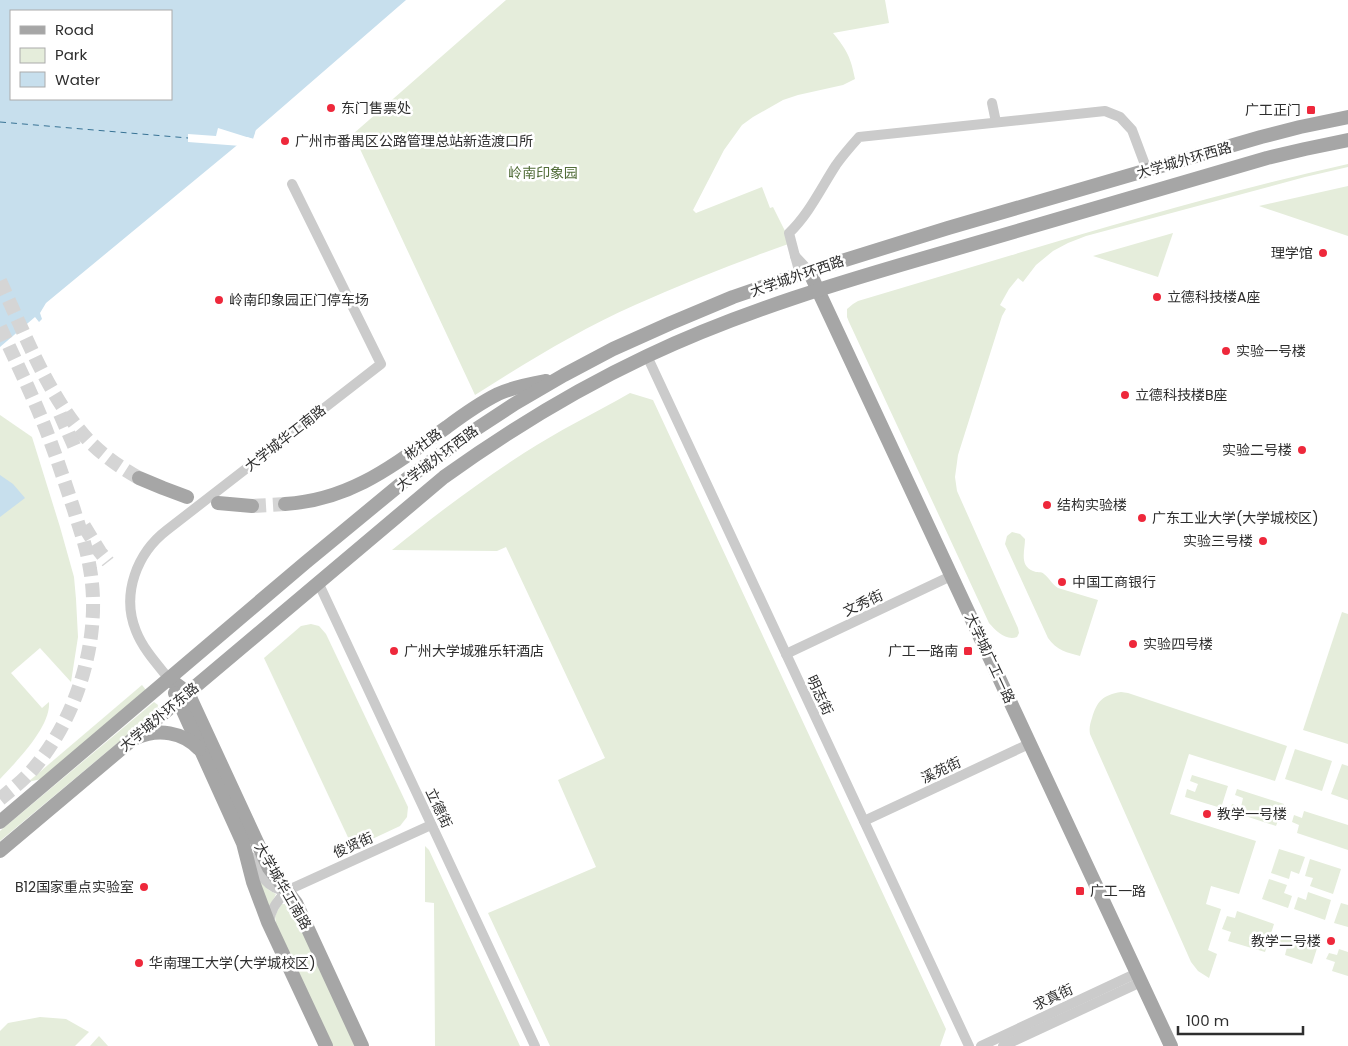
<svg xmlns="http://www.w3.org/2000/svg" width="1348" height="1046" viewBox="0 0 1348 1046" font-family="Poppins,'Noto Sans SC',sans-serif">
<rect width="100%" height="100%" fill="#fff"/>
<g fill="#e5eddb">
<path d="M506 0H885L889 23 833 33C847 50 851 58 855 79L843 85 798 95 783 100 753 117 742 125 724 150 693 210 696 213 762 187 770 208 773 207 791 243C738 262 686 282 635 305 579 330 527 362 475 395L353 134Z"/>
<path d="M1348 164V167L1305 177 1086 236 1068 243 1053 251 1036 265 1023 282 1018 278 1009 289 1000 305 1006 309 1002 316 958 455 955 477 957 491 1018 628 1019 633 1017 637C1006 641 996 631 989 623L849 322 847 317V309L853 304 858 301C1021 253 1183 201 1348 164Z"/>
<path d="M1348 186V236L1259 206Z"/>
<path d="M1173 233 1158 277 1093 256Z"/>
<path d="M630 393 653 400 946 1029 940 1046H550L488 913 596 867 558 780 605 758 506 547 497 551 392 550C435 515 478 483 524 453 558 431 595 413 630 393Z"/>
<path d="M0 415 32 437 60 527 74 577 76 599 78 637 71 682 40 648 11 673 42 708 49 702C51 727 16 762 0 779Z"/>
<path d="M1012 532 1020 534 1025 539C1025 551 1019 565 1033 571 1037 573 1041 571 1044 574 1050 579 1051 583 1058 588L1098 600 1080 656C1068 653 1056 650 1048 638L1005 544 1007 536Z"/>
<path d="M1342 612 1348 614V744L1303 730Z"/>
<path d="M311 624 319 626 326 634 408 807 407 817 400 826 353 848 264 658 301 626Z"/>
<path d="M142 685 146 690 41 779 28 782Z"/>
<path d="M1121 692 1128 693 1287 746 1275 781 1189 754 1170 814 1256 841 1239 894 1211 886 1206 904 1221 909 1208 950 1217 954 1209 978 1198 971 1191 962 1090 734C1089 728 1090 724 1092 718 1097 701 1103 695 1121 692Z"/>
<path d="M154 702 158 705 157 710 0 841V831Z"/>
<path d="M1295 749 1332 761 1322 791 1285 779Z"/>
<path d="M1342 764 1348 766V800L1331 794Z"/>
<path d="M1192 775 1228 786 1221 808 1185 797 1187 789 1195 792 1198 784 1190 781Z"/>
<path d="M1237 789 1284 804 1276 826 1230 811 1232 804 1241 807 1243 798 1235 795Z"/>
<path d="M1304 811 1348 825V850L1297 833 1299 825 1292 822 1294 815 1302 818Z"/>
<path d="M425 846 429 850 520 1046H435L434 903 425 902Z"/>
<path d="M1279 849 1305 857 1299 874 1291 871 1289 879 1271 873Z"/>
<path d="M1310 859 1341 869 1333 894 1310 886 1313 878 1305 876Z"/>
<path d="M255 874 269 890 276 894 269 908Z"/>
<path d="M1269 879 1287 885 1284 893 1292 896 1288 908 1262 899Z"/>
<path d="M1308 892 1331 900 1325 920 1294 909 1298 897 1306 900Z"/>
<path d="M1341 903 1348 905V927L1334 923Z"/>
<path d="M281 904H287L293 907 359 1046H330L276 925 275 916Z"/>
<path d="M1237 911 1274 924 1265 952 1228 941 1231 932 1222 929 1227 916 1235 918Z"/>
<path d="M1291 934 1319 942 1312 964 1285 955 1287 947 1278 944 1280 937 1289 940Z"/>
<path d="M1339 949 1348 952V976L1332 971 1335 962 1326 959 1329 953 1337 955Z"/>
<path d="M40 1017 66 1019 89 1032 75 1046H0V1031L8 1023Z"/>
<path d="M99 1036 108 1046H90Z"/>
</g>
<g fill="#c7dfed" fill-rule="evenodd">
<path d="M0 0H406L256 130 254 139 247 137 46 303 40 313 42 319 39 322 35 317 0 347ZM11 11H171V99H11Z"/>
<path d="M0 475 13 484 25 498 0 517Z"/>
</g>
<path fill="#fff" d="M218 128 253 139 256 130 259 131 255 141 248 140 241 146 188 142V134L216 136Z"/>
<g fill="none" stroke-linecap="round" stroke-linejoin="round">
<path stroke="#387395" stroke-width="1" stroke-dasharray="6 5" stroke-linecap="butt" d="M0 122 188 138"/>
<g stroke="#d5d5d5" stroke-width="14" stroke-dasharray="14 7" stroke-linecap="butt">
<path d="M0 281C25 334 49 399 90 442 104 456 121 468 139 478"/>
<path d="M0 327C13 355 26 382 38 410 52 443 63 477 74 510 80 530 87 549 90 569 102 636 78 716 34 768 24 780 12 789 0 799"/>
<path d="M60 414 75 448"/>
<path d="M252 506 285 504"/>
<path d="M84 526 100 552 108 562"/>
</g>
<g stroke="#cbcbcb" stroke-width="10">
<path d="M992 103 996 122"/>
<path d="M795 256 789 233C809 214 821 188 836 165 843 155 851 146 859 137L1105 111 1120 117 1132 130 1147 170"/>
<path d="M800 274 795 256 809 271"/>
<path d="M647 356 969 1046"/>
<path d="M318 582 535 1046"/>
<path d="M786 654 951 576"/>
<path d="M169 679C157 664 143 649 136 631 121 594 137 553 167 530L381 364 292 184"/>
<path d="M864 821 1029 744"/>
<path d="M251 857C259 873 266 888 286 891"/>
<path d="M269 923C270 909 278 901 286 891L431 825"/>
<path d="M981 1046 1137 973"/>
<path d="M1003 1046 1141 982"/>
</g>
<g stroke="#a6a6a6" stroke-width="14">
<path d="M809 271 1171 1046"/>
<path d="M139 478 163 488 187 497"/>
<path d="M218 503 252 506"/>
<path d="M285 504C352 500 395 464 447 427 463 415 480 403 498 394 513 387 530 384 546 381"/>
<path d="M169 679 188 693 269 868 296 903 362 1046"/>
<path d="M175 693 243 843 253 882 268 922 326 1046"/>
<path d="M136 738C158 728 183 732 199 749"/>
<path d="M0 822 305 563 408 478 467 435 516 403 564 375 613 349 671 323 733 297 800 274 948 228 1261 137 1300 127 1348 117"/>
<path d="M0 851 444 477C508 431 575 390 647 356 742 311 844 281 945 252 1053 220 1160 189 1267 158L1305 149 1348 140"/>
</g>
</g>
<g fill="#ee283b" stroke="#fff" stroke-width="2">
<circle cx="331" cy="108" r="5"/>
<rect x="1306" y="105" width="10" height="10" rx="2.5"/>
<circle cx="285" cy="141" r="5"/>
<circle cx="1323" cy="253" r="5"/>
<circle cx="1157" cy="297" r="5"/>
<circle cx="219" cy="300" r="5"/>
<circle cx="1226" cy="351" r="5"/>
<circle cx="1125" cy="395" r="5"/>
<circle cx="1302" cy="450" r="5"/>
<circle cx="1047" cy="505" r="5"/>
<circle cx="1142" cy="518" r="5"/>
<circle cx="1263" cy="541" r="5"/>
<circle cx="1062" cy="582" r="5"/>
<circle cx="1133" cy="644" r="5"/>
<circle cx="394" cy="651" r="5"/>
<rect x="963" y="646" width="10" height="10" rx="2.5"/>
<circle cx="1207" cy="814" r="5"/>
<circle cx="144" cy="887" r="5"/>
<rect x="1075" y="886" width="10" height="10" rx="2.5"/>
<circle cx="1331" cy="941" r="5"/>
<circle cx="139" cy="963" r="5"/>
</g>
<g text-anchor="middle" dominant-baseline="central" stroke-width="5" stroke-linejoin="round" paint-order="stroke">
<g font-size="14" fill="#2e2e2e" stroke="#fff" text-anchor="start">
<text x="341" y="108">东门售票处</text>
<text x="1301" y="110" text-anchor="end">广工正门</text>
<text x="295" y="141">广州市番禺区公路管理总站新造渡口所</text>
<text x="1313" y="253" text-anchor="end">理学馆</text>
<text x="1167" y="297">立德科技楼A座</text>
<text x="229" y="300">岭南印象园正门停车场</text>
<text x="1236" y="351">实验一号楼</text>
<text x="1135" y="395">立德科技楼B座</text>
<text x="1292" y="450" text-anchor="end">实验二号楼</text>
<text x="1057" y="505">结构实验楼</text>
<text x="1152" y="518">广东工业大学(大学城校区)</text>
<text x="1253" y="541" text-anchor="end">实验三号楼</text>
<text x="1072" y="582">中国工商银行</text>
<text x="1143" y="644">实验四号楼</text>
<text x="404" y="651">广州大学城雅乐轩酒店</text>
<text x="958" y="651" text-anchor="end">广工一路南</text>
<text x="1217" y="814">教学一号楼</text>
<text x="134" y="887" text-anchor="end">B12国家重点实验室</text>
<text x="1090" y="891">广工一路</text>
<text x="1321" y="941" text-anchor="end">教学二号楼</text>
<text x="149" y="963">华南理工大学(大学城校区)</text>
</g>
<g font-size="14" fill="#2e2e2e" stroke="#fff">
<text transform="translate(1184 160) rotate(-16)">大学城外环西路</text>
<text transform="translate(797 276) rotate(-19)">大学城外环西路</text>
<text transform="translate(285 438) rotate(-38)">大学城华工南路</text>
<text transform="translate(423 444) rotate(-36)">彬社路</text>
<text transform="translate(437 458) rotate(-37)">大学城外环西路</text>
<text transform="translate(863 603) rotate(-25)">文秀街</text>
<text transform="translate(990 658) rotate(65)">大学城广工一路</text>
<text transform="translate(820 695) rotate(65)">明志街</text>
<text transform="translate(159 717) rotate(-40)">大学城外环东路</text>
<text transform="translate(941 770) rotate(-25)">溪苑街</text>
<text transform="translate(439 808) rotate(65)">立德街</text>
<text transform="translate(353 845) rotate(-24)">俊贤街</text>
<text transform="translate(283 886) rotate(60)">大学城华工南路</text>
<text transform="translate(1053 997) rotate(-25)">求真街</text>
</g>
<g font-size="14" fill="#526d39" stroke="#fff">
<text x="543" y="173">岭南印象园</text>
</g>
</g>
<rect x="10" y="10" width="162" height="90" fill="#ffffff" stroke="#ababab"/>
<rect x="20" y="26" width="25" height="8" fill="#a6a6a6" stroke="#ababab"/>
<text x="55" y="35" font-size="15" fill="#2e2e2e">Road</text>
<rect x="20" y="48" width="25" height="15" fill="#e5eddb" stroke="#ababab"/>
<text x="55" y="60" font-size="15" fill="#2e2e2e">Park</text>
<rect x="20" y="72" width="25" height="15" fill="#c7dfed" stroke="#ababab"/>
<text x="55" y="85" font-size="15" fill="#2e2e2e">Water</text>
<path d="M1178 1026v8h125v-8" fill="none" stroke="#2e2e2e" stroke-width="2.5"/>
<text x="1186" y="1026" font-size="15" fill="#2e2e2e" stroke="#ffffff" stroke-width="4" paint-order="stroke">100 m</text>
</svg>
